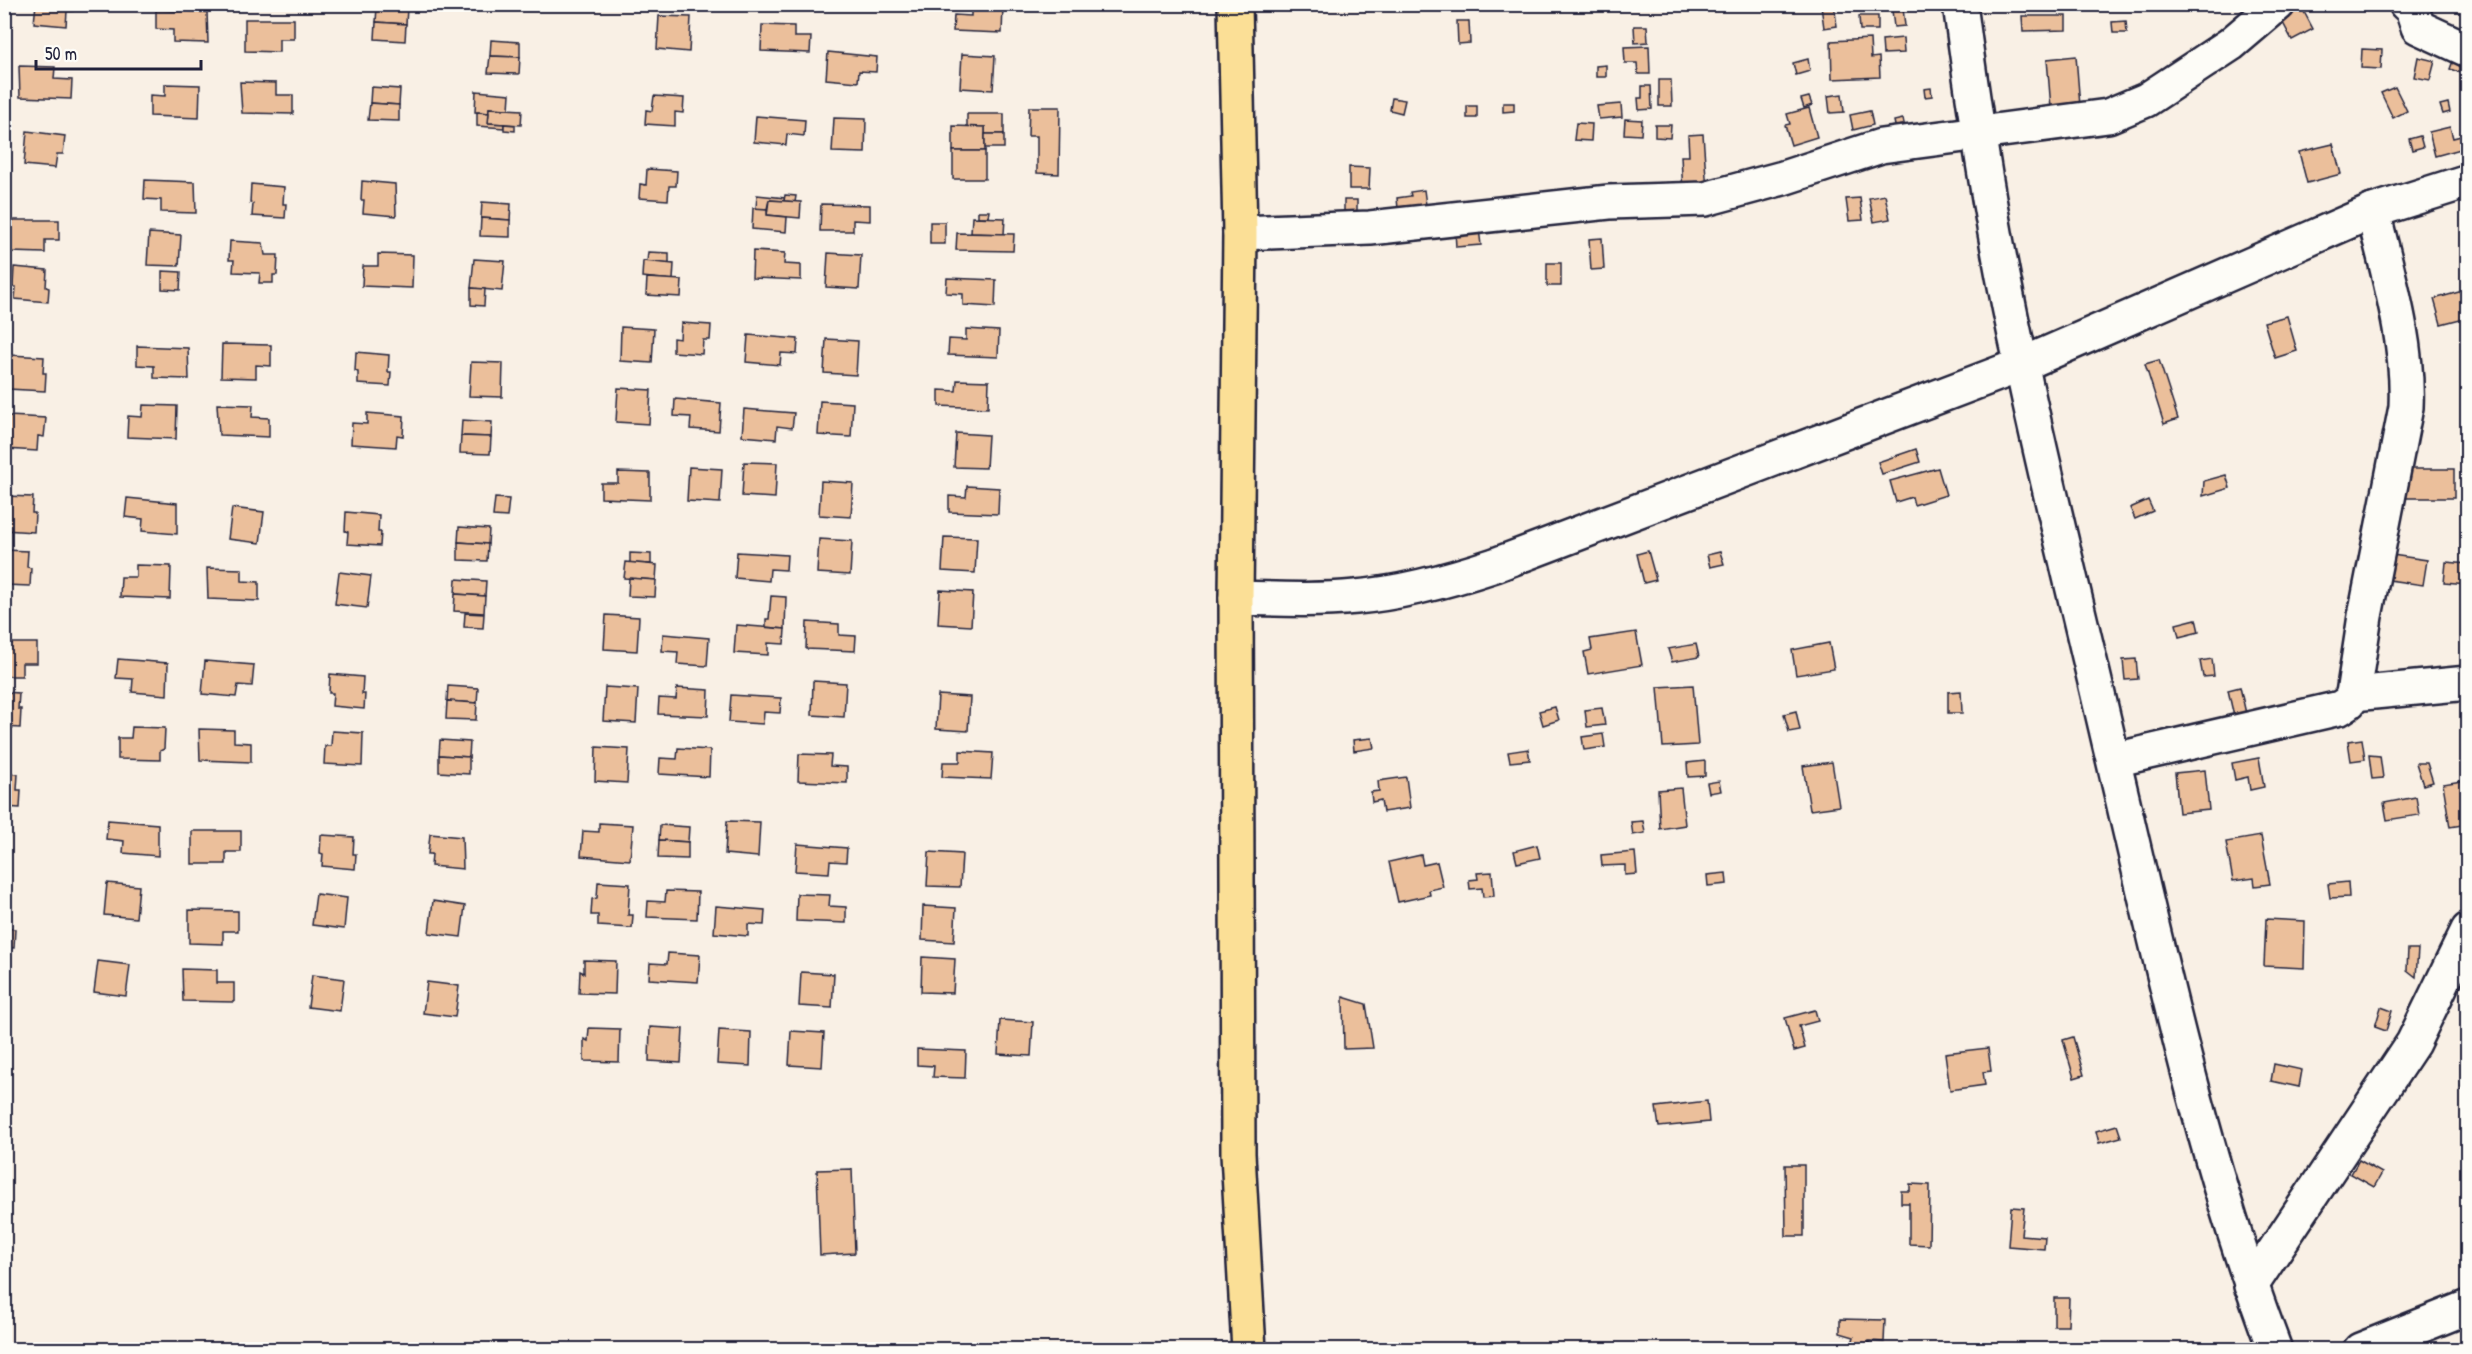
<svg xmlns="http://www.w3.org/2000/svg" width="2472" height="1354" viewBox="0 0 2472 1354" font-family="'Patrick Hand',sans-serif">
<rect width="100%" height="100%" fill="#f9f0e5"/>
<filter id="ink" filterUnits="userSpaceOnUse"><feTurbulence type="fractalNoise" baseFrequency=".0167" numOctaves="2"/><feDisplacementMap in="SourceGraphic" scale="12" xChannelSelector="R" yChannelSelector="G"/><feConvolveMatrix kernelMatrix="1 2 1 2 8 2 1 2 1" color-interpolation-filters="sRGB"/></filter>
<g filter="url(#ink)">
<g fill="#ebbf9b" stroke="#22223b" stroke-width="1.5">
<rect x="4" y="4" width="7" height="12"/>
<path d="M36 4H73V11H67L66 26 34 23Z"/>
<path d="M810 4H857V8L810 5Z"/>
<path d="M857 4H880V9L857 8Z"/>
<path d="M1834 4 1837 26 1824 28 1821 6Z"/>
<path d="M971 5 1003 6 1002 33 953 31 954 15 971 16Z"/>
<path d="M377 7 407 8 406 24 376 22Z"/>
<path d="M1903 8 1905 26 1894 27 1892 10Z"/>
<path d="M2302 8 2313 29 2292 40 2281 19Z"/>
<path d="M156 10 207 12 208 43 173 42V30L156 29Z"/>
<path d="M659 16 691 17 689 52 657 49Z"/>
<path d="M1859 16H1878V30H1860Z"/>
<path d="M2022 16H2066V30L2023 31Z"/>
<path d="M245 19H294V39H279V52L245 51Z"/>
<path d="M1457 21H1469L1470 43 1458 44Z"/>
<path d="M2126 21 2127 33H2113L2112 22Z"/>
<path d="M376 22 406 24 405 41 375 39Z"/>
<path d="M762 25 794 26V37H811L810 53 761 51Z"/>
<path d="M1634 26H1647L1648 42 1635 43Z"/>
<path d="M1903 38 1904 53 1883 54 1882 40Z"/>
<path d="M1870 39 1871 58 1879 57 1880 77 1832 79 1831 41Z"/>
<path d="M491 40 520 42V57L490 56Z"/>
<path d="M1649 46 1650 74H1638L1637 63H1625L1624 47Z"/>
<path d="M2362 49 2382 50 2381 69 2361 68Z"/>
<path d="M828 52 877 57 876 72 859 71 858 82 826 79Z"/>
<path d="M962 54 995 56 993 90 960 88Z"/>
<path d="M490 56 520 57 519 74 488 73Z"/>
<path d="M2076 56 2080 106 2051 108 2047 59Z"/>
<path d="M2418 57 2435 61 2430 80 2414 77Z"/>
<path d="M1808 59 1810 71 1796 75 1793 63Z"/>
<path d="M2453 61 2464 64 2461 73 2450 69Z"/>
<path d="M1606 65V77H1596V66Z"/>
<path d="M19 66 55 67 54 79 72 80 71 99 20 97Z"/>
<path d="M4 70H10V90L4 89Z"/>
<path d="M1659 80H1671L1672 106H1659Z"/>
<path d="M240 82 276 83V95H293V114L242 113Z"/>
<path d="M165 84 200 85 199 118 150 116V95L165 96Z"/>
<path d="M1642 86H1651L1652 109 1639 110 1638 98H1642Z"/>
<path d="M371 87 400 89 399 105 370 103Z"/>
<path d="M2395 87 2407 111 2393 118 2381 93Z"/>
<path d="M1931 88 1932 96 1925 97 1924 89Z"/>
<path d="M476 91 510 94 509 109 489 108V113L475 112Z"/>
<path d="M1842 94 1844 112 1830 113 1828 96Z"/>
<path d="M654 96 684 98 683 113 675 112V126L645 124 646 110 652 111Z"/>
<path d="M1809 97 1812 105 1804 108 1801 99Z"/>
<path d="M1392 98 1405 100 1402 113 1390 110Z"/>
<path d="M370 103 399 105V121L368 120Z"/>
<path d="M1503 103H1514V111L1503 112Z"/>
<path d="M2448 103 2450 112 2443 114 2440 105Z"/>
<path d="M1621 104 1622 117 1599 119 1597 106Z"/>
<rect x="1467" y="106" width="10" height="12"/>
<path d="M1029 107H1060L1059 174 1037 173V136H1028Z"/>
<path d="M489 108 522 110 521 125 488 123Z"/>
<path d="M1809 108 1817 137 1791 145 1785 125 1790 124 1787 114Z"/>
<path d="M1870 111 1873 125 1853 130 1850 115Z"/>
<path d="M477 112 489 113 488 123 504 124V128L477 126Z"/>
<path d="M967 114H1004V134H985V127H967Z"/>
<path d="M756 116 805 120 804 136 787 134 786 145 754 142Z"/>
<path d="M834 118 866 119 865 153 832 152Z"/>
<path d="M1625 119 1642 120 1641 135 1624 134Z"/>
<path d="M1903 119 1905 128 1896 130 1894 121Z"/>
<path d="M1576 123 1592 124 1591 141 1574 140Z"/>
<path d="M504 124 515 125V131L504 130Z"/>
<path d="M1655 125H1671L1670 138 1655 137Z"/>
<path d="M953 126 985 127V151H953Z"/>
<path d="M2450 127 2453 138 2465 135 2468 147 2435 156 2429 132Z"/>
<path d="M27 131 65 136 63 154H57L55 168 24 165Z"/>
<rect x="985" y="134" width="19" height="14"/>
<path d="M1703 134 1707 191 1683 193 1681 156H1689L1688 135Z"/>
<path d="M2420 136 2423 147 2412 150 2409 139Z"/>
<path d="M2333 144 2341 174 2307 183 2299 152Z"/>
<rect x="953" y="151" width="32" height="28"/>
<path d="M1349 167 1370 168 1369 189H1349Z"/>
<path d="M647 169 677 171 676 186H669L668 200 639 198 640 184 646 185Z"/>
<path d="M145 180 195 182 196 213 161 212V200L144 199Z"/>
<path d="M362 181 395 184 396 216 363 213 364 200H361Z"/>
<path d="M251 184 284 187 283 204H286L285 218 252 216 253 204 250 203Z"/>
<path d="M1424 190 1426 205 1398 209 1397 198 1411 196 1410 192Z"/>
<path d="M757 195 785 198 784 201 769 200 767 209H756Z"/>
<path d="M785 195 796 196 795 202 784 201Z"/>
<path d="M1885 195 1890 219 1874 222 1869 198Z"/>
<path d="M1860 198 1863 220 1849 221 1846 199Z"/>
<path d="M769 200 801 202 800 218 767 215Z"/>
<path d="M1344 200H1357V213L1344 212Z"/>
<path d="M482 202 511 204 510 220 481 218Z"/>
<path d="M821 204 870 205V221L853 220V231H820Z"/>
<path d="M753 208 767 209V215L787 217 786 232 752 229Z"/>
<path d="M978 211H989L988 217H978Z"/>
<path d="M972 217 1005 218 1004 234 971 233Z"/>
<path d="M481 218 510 220V237L480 236Z"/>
<path d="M10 220H59V240H45V253L10 252Z"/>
<rect x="930" y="222" width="15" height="22"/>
<path d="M1479 229 1481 245 1456 247 1455 231Z"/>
<path d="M149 233 181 235 179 266 147 265Z"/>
<path d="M957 233 1014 234 1013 251 956 250Z"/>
<path d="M1602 238 1604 269 1591 270 1589 239Z"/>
<path d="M230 241 263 243 265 255H278L277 275H273V283H259L260 273 233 272 234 260H229Z"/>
<path d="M753 251 785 253 784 264 801 265V280L752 278Z"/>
<path d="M648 252 669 253V264L647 262Z"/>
<path d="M828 253 861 255 859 289 826 287Z"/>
<path d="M378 254 413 255 412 288 362 286 363 266H378Z"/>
<path d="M474 259 505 261 502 291 471 288Z"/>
<path d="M643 261 674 264 673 280 642 277Z"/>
<rect x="1547" y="263" width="14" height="23"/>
<path d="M14 267 47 270 46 287 49 288 48 302 15 299 16 287H13Z"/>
<path d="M162 271 181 272 180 290 162 289Z"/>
<path d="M647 278 682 280 681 297 646 295Z"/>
<path d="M947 278 996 280 995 307 963 305V294L946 293Z"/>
<path d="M471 288 485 289 484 306 471 305Z"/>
<path d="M2466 290 2468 317 2441 324 2434 299Z"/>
<path d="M2287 316 2297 351 2275 358 2264 322Z"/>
<path d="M681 323 711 325 710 340H703L702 354 673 352V338L680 339Z"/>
<path d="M621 327 654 329 652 363 620 361Z"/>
<path d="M966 329 999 331 998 357 948 355 949 339 966 340Z"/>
<path d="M748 335 798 339 797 354 781 353 780 365 746 362Z"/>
<path d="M826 339 858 341 856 375 824 373Z"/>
<path d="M222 344 271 345V366L256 365V378L221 377Z"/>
<path d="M137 346 188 348 189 379 154 378V366L137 365Z"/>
<path d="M356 352 389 355 388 372H391L390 386 358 384V372L355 371Z"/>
<path d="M10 355 44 357 43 373H46L45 391 8 389Z"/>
<path d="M2159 360 2178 419 2164 424 2145 364Z"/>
<path d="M471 362 503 363 502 397 469 396Z"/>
<path d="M957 380 989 381 988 408 939 406V390L956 391Z"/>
<path d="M618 388 651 390 649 424 616 422Z"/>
<path d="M675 399 721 403 719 431 690 429 691 417 674 416Z"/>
<path d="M820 401 853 403 851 437 818 435Z"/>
<path d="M217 404 253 405 252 417 269 418V437L219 435Z"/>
<path d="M143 405 177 406 176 439 127 437 128 416 142 417Z"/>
<path d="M744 409 794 413 792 428 777 426 776 439 742 436Z"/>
<path d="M367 413 404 416 403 436 397 435 396 447 351 444 352 423 367 424Z"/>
<path d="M8 416 46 418 44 437 38 436 37 451 6 449Z"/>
<path d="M462 420 492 422 491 437 461 436Z"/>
<path d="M956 433 988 435 986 468 954 467Z"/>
<path d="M461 436 491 437 490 454 460 453Z"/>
<path d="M1916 449 1920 462 1882 474 1878 462Z"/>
<path d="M744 462 777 463 775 498 742 496Z"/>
<path d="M689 467 722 469 720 503 687 501Z"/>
<path d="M1938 468 1946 495 1914 505 1912 497 1896 502 1890 481Z"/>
<rect x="2406" y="469" width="48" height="29"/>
<path d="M618 472 650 473V500L601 498V483H618Z"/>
<path d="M2226 475 2230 488 2203 496 2204 481Z"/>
<path d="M821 481 853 483 851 517 819 515Z"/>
<path d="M967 486 999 488 998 514 949 512V496L966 497Z"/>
<path d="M4 496 33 497 32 513H35L34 532 4 530Z"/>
<path d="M127 498 177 503V534L142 531 143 519 125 517Z"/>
<path d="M495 498 509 499 507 517 493 516Z"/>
<path d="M2148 500 2153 511 2135 519 2130 508Z"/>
<path d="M232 508 264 512 260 543 228 539Z"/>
<path d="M346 512 379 515 378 532H381L380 546 347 544 348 532 345 531Z"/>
<path d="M459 527 489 529 488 544 458 542Z"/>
<path d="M944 537 977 538 975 573 942 571Z"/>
<path d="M819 539 852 541 850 575 817 573Z"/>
<path d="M458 542 488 544 487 561 458 560Z"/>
<path d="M4 550 28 551 27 567 31 568 30 586 4 585Z"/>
<path d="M1648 551 1656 580 1644 583 1637 554Z"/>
<path d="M737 552 787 555 786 570 770 569 769 581 735 578Z"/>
<path d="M1720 552 1724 564 1710 567 1707 555Z"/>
<path d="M630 553 651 554V564L630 563Z"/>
<path d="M2392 555 2427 560 2423 585 2389 580Z"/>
<path d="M626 562 657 565 656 580 624 578Z"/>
<path d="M2446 562 2468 564V585L2444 583Z"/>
<path d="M136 565 171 566 170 599 120 597 121 577H136Z"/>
<path d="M207 568 242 569V581L259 582V601L208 599Z"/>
<path d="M339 572 371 576 367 608 335 604Z"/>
<path d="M629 578 656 580 655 597 628 596Z"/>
<path d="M456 579 486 581 485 596 455 594Z"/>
<path d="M940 590 973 592 971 626 938 624Z"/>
<path d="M455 594 485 596 484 613 454 611Z"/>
<path d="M771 596 786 597 785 629 766 627V619H769Z"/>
<path d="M465 613 484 614 483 628 464 627Z"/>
<path d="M606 615 639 617 637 651 604 649Z"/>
<path d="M2196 619 2199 632 2179 637 2176 624Z"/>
<path d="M807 622 839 624V635L856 636 855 651 806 649Z"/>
<path d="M736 625 785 629 784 644 768 643V655L734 653Z"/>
<path d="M1636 632 1642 665 1588 674 1584 652 1592 650 1590 639Z"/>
<path d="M663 634 709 638 707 666 677 664 678 652 662 651Z"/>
<path d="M4 643H37V663H22V676H4Z"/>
<path d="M1829 643 1834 669 1796 675 1792 650Z"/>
<path d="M1696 644 1699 657 1672 662 1668 649Z"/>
<path d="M118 659 168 663 167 695 132 692 133 679 116 678Z"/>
<path d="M2136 659 2138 679 2125 680 2123 660Z"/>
<path d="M2212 659 2214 676 2203 677 2200 661Z"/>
<path d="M205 661 254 665 252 686 238 685 236 697 202 694Z"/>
<path d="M330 674 363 677 362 694H365L364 709 332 706 333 693H329Z"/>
<path d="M813 681 846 683 844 717 812 715Z"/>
<path d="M1693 685 1698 745 1663 747 1658 687Z"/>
<path d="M448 686 478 688 477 703 447 701Z"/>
<path d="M605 687 638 689 636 723 603 721Z"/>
<path d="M2240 687 2247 718 2235 721 2228 690Z"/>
<path d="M677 688 709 690 708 716 658 714 659 698 676 699Z"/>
<path d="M1961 691 1962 713H1948V692Z"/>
<path d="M4 692 19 693 18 709H21L20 728 4 727Z"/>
<path d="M731 695 781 698 780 713 764 712 763 724 729 722Z"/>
<path d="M938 695 970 697 968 731 936 729Z"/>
<path d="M447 701 477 703 476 720 446 719Z"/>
<path d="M1555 707 1559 720 1543 725 1539 711Z"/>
<path d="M1602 708 1605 725 1587 727 1585 710Z"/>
<path d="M1796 711 1800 730 1789 732 1784 714Z"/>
<path d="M132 727 165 728 164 749 160 751V760L118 759V738H131Z"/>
<path d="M199 729 234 730V742L251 743V762L200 760Z"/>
<path d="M332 731 363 733 362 766 324 764 325 746H331Z"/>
<path d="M1603 734 1605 747 1584 750 1582 737Z"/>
<path d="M1372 738 1374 748 1354 751 1353 740Z"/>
<path d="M2362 739 2365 759 2351 761 2348 741Z"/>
<path d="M440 740 470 742 469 757 439 755Z"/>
<path d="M596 747 629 749 627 783 595 781Z"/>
<path d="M678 748 710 750 709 777 659 774 660 758 677 759Z"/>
<path d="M1528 749 1530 760 1510 762 1508 752Z"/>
<path d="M960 751 993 753 991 779 942 777 943 762H960Z"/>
<path d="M799 754 831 755 830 766 847 767V783L798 781Z"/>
<path d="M439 755 469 757V774L439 772Z"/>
<path d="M2369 755 2380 756 2383 778 2372 779Z"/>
<path d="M2259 758 2264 787 2250 790 2248 777 2235 780 2232 763Z"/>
<path d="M1705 761V776L1688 777 1687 763Z"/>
<path d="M1832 762 1839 806 1810 810 1803 766Z"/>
<path d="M2416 763H2427L2433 782 2423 785Z"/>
<path d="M2205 770 2209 810 2179 813 2175 773Z"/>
<path d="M4 773 18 774 17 790H21L20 808 4 807Z"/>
<path d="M1406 777 1410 808 1383 812 1381 800 1372 802 1371 792 1379 791 1378 781Z"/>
<path d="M2468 780V824L2450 827 2443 784Z"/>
<path d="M1719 781 1721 791 1709 793 1707 783Z"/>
<path d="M1681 788 1685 825 1660 829 1658 790Z"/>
<path d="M2416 797 2419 815 2387 820 2384 803Z"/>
<path d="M108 820 158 824V856L123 853 124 841 106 839Z"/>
<path d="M727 821 760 822 758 857 725 854Z"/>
<path d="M1643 821 1645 833 1633 835 1631 822Z"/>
<path d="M599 823 633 825 630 860 581 856 583 831 599 832Z"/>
<path d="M660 825 689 827 688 842 659 840Z"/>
<path d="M192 831H241V852H226V864H192Z"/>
<path d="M430 834 462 837 463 869 431 866 432 854H428Z"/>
<path d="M321 835 354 837 353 854H356L355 869 322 866 323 854 320 853Z"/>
<path d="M2261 836 2270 884 2255 886 2254 878 2233 881 2226 842Z"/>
<path d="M659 840 688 842V859L658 858Z"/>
<path d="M797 844 847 848 846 862 830 861 829 873 795 871Z"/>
<path d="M1537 845 1540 858 1517 863 1514 851Z"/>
<path d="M929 852 962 854 960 887 927 886Z"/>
<path d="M1635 852 1637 874 1625 875V865L1602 866 1601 855Z"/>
<path d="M1421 855 1423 865 1437 862 1443 887 1429 890 1430 895 1398 902 1389 862Z"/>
<path d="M1492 872 1494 896 1483 897 1482 888 1470 889 1469 880 1478 879 1477 873Z"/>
<path d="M1726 873 1727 884 1708 886 1707 875Z"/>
<path d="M598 882 630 884 628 915H633L632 928 598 926V915H591L592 899 597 898Z"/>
<path d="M2348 882 2349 897 2330 898 2328 884Z"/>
<path d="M107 883 139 886 136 918 104 915Z"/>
<path d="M666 891 698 892 697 919 647 917 648 901 665 902Z"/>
<path d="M316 894 347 898 344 929 312 925Z"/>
<path d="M797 894 830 895 829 906 846 907V923L796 921Z"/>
<path d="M433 901 465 906 461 937 429 933Z"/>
<path d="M716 906 765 910 764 925 748 924V936L714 933Z"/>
<path d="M923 906 956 908 954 942 922 940Z"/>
<path d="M189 910 238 911V931H223V944L189 943Z"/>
<path d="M2266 919 2305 921 2304 968 2264 966Z"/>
<path d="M4 928 15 929 14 948 4 947Z"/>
<path d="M2408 949H2418L2416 977 2407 970Z"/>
<path d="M668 953 700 955 698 982 649 979 650 963 667 964Z"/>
<path d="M922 957 955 959 953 993 921 992Z"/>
<path d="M584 960 616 961 615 994 579 993 580 971 584 973Z"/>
<path d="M98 961 130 965 126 996 94 992Z"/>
<path d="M182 969 217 970V983H234V1002L183 1001Z"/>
<path d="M801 972 834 974 832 1008 799 1006Z"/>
<path d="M312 975 344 979 340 1011 308 1007Z"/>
<path d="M427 982 459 986 455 1017 423 1013Z"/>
<path d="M1343 997 1366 1004 1373 1048 1344 1049Z"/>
<path d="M2381 1007 2392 1011 2386 1031 2375 1027Z"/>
<path d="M1815 1010 1818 1021 1799 1026 1805 1048 1794 1051 1785 1018Z"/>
<path d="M2465 1015 2468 1016V1044H2463Z"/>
<path d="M1000 1020 1033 1022 1031 1056 998 1054Z"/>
<path d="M650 1027 683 1029 681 1063 649 1061Z"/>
<path d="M589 1028 620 1029 619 1062 584 1061V1039L588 1041Z"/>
<path d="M719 1030 751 1032 750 1066 717 1064Z"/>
<path d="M791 1031 824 1033 822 1067 789 1065Z"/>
<path d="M2073 1037 2084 1075 2074 1078 2063 1040Z"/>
<path d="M1988 1048 1991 1071 1983 1072 1985 1085 1950 1090 1945 1053Z"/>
<path d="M917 1049 966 1051 965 1078 933 1077 934 1066 917 1065Z"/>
<path d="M2274 1064 2302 1070 2299 1087 2271 1081Z"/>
<path d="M2463 1077H2468V1091L2461 1090Z"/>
<path d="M1707 1101 1709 1122 1659 1127 1656 1107Z"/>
<path d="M2117 1125 2121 1137 2099 1143 2096 1131Z"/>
<path d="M2359 1160 2382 1173 2374 1187 2351 1174Z"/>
<path d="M1785 1165H1804V1236H1786Z"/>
<path d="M852 1169 855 1253 820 1255 817 1170Z"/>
<path d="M1910 1184 1930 1185 1929 1245 1909 1244V1203H1901V1191H1910Z"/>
<path d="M2011 1207 2024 1208 2021 1235 2045 1237 2044 1249 2008 1246Z"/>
<path d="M2054 1298H2069L2068 1326H2054Z"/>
<path d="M1840 1319 1885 1320 1884 1342 1869 1341V1350H1850L1854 1337 1840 1333Z"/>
</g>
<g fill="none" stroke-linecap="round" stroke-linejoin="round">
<g stroke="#22223b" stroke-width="38">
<g id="minor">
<path d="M1960 4C1976 126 1995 248 2022 367 2049 494 2081 620 2110 746 2158 949 2201 1155 2275 1350"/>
<path d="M2406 4 2412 9 2418 27 2468 50"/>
<path d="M1240 233 1370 228 1609 202 1705 199 1783 178 1881 146 2108 116 2146 100 2231 44 2278 4"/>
<path d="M1236 598C1276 599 1316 601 1356 597 1404 593 1450 580 1495 565L2021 365 2373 211 2468 181"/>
<path d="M2353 694 2468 683"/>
<path d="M2114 760 2340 708 2349 702 2353 694 2365 616 2406 407C2409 342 2388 275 2373 211"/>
<path d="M2251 1286 2413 1043 2468 930"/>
<path d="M2360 1350 2468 1307"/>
</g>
</g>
<g stroke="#22223b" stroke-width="38">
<path id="highway" d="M1235 4 1240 233 1236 598 1238 1154 1249 1350"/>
</g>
<use href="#minor" stroke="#fdfcf7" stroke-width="33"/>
<use href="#highway" stroke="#fbdf96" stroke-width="33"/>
</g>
</g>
<rect width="2472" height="1354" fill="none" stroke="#fdfcf7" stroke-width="24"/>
<rect x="12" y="12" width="2448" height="1330" fill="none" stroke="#22223b" stroke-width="2" filter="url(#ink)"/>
<path d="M36 60v9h165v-9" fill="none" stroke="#22223b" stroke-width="3"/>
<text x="45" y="60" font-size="18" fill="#22223b" stroke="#fdfcf7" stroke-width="4.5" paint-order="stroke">50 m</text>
</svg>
